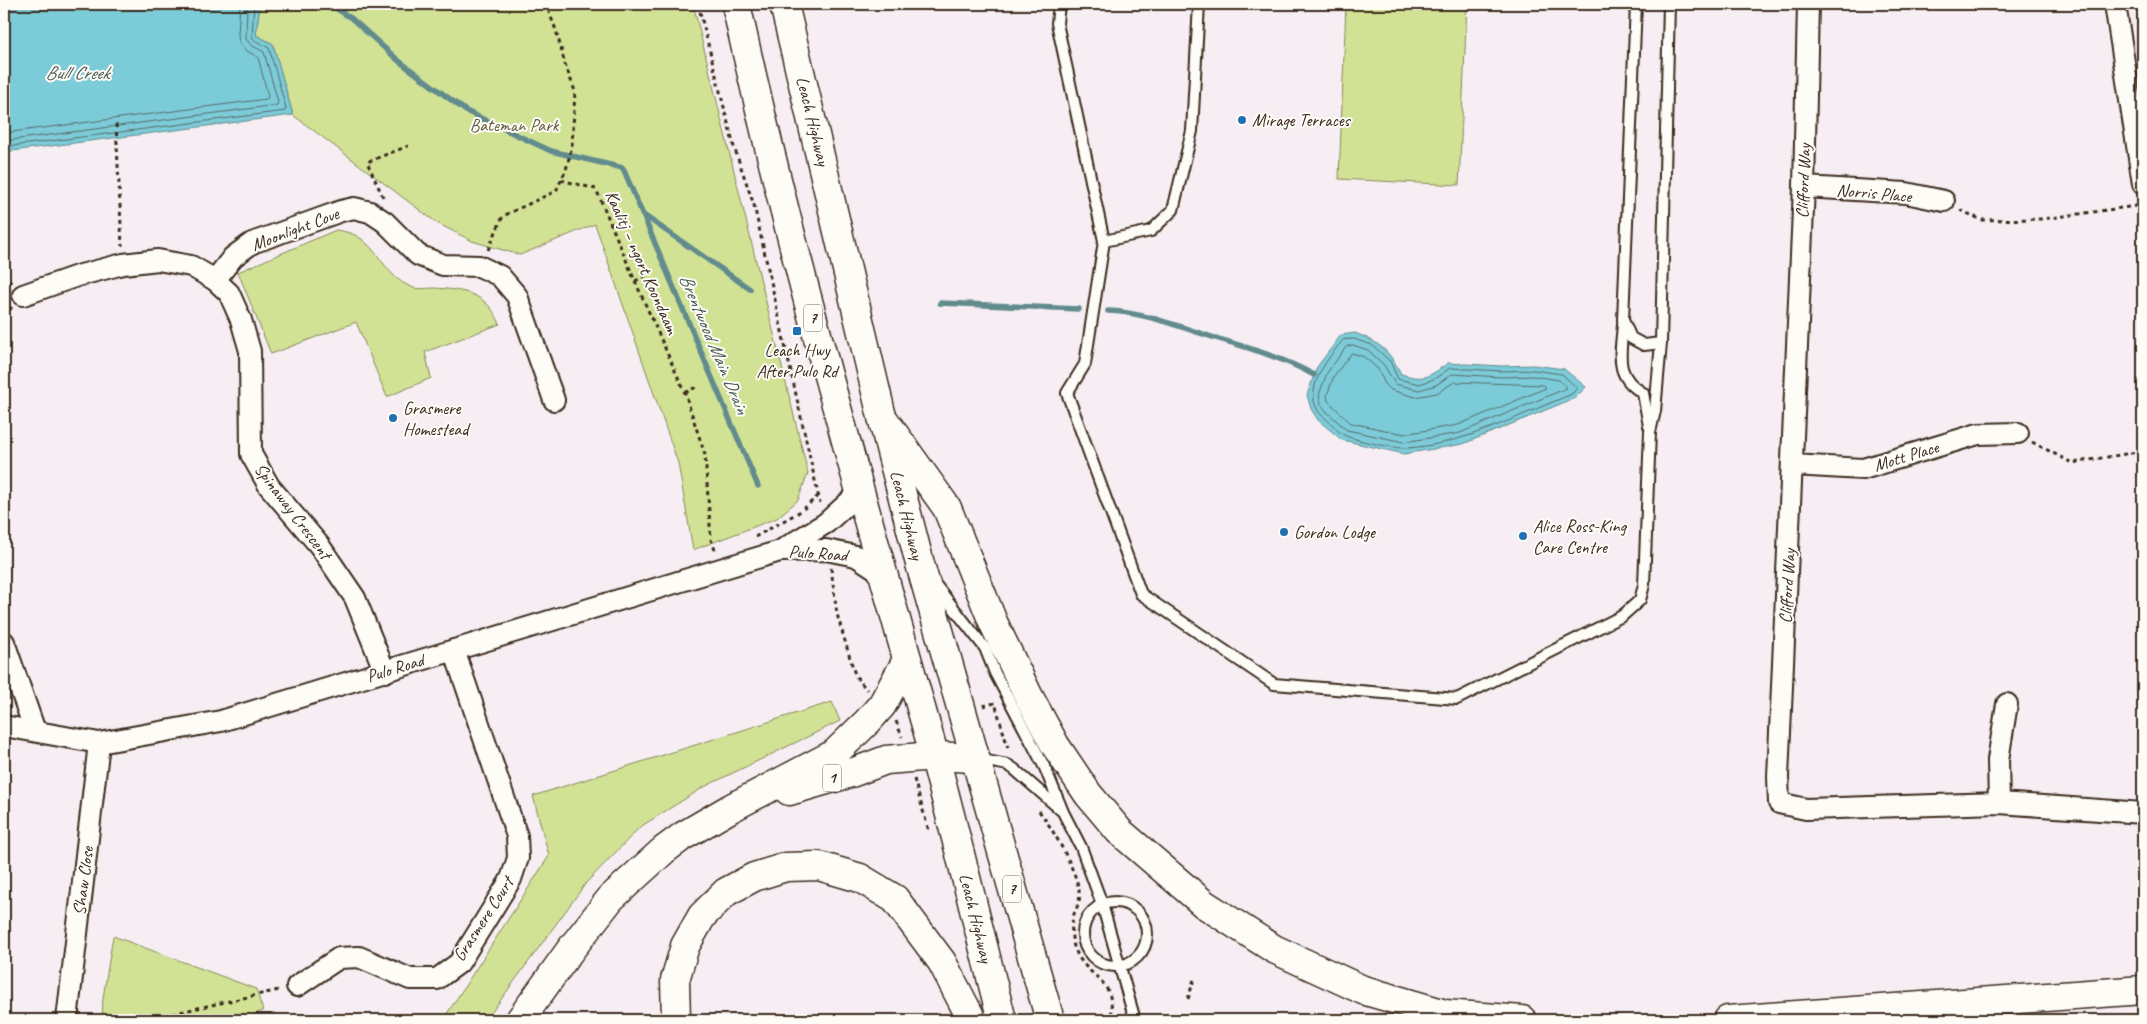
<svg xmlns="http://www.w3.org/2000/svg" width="2147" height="1024" viewBox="0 0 2147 1024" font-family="Caveat,sans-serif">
<rect width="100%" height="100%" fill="#f6eef2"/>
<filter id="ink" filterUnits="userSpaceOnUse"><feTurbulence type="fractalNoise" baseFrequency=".02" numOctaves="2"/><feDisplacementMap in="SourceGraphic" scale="10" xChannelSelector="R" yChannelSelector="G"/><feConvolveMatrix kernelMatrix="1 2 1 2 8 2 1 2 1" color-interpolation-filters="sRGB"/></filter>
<g filter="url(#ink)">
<g fill="#d1e295" stroke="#86865a">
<path d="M260 4H693L808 473 798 500 777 518 693 550 678 463 595 224 520 255 472 241 437 223 293 115 273 44 256 35Z"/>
<path d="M1346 4H1467L1459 185 1339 179Z"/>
<path d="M336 230C342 231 349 232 355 235 378 246 385 277 411 287 417 290 427 288 434 288 465 290 487 293 500 324L425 352 431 378 387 397 356 322 271 354 238 272Z"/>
<path d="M832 702 840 721 704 787 640 827 586 883 486 1020H443L549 856 533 796Z"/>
<path d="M113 936 256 989 263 1011 239 1020H102L103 998Z"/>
</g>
<g fill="#7ccbd8" stroke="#628b8e">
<path d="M4 4H260L256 35 273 44 293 115 4 152Z"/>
<path d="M1355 333C1379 342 1390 351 1401 374 1425 381 1428 377 1448 363L1501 366 1534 365 1564 369 1586 387 1575 398 1463 444 1404 454 1342 440 1318 420 1311 409 1307 395 1317 367 1341 335Z"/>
</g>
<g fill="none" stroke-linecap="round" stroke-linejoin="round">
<g stroke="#556a68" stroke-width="1">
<path d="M4 133 267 99 268 96 258 57 245 50 239 42 238 34 240 4"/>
<path d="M4 141 277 105 278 102 264 52 251 45 246 39 247 4"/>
<path d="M4 147 285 111 286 108 269 48 254 40 252 36 254 4"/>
<path d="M1354 339 1372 345 1390 361 1398 379 1420 384 1434 379 1450 368 1501 371 1534 370 1562 374 1577 388 1572 394C1519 415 1464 445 1406 448 1395 449 1356 440 1346 436 1338 433 1332 423 1326 419 1297 397 1326 360 1343 340Z"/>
<path d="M1353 345 1368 350 1384 365 1395 384 1419 390 1436 385 1452 374 1501 377 1533 376 1559 380 1567 388 1460 433 1404 442 1347 430 1326 411 1321 404 1319 395 1327 373 1346 347Z"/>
<path d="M1352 353 1364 357 1378 369 1385 384 1391 390 1415 397 1437 393 1454 382 1544 385 1546 388 1458 425 1404 434 1351 423 1328 401 1327 395 1334 376Z"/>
</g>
<g stroke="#628b8e" stroke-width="5.5">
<path d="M329 4 351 18 399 61 466 111 551 151 623 168 758 486"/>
<path d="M642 214 750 289"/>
<path d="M940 303 1079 309"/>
<path d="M1108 311C1142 312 1177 326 1209 336 1245 347 1282 357 1314 375"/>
</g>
<g stroke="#3b2a1e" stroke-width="14">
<g id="service">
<path d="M1059 4 1057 23 1104 241 1085 364 1067 393 1141 594 1274 684 1457 699 1622 616 1640 600 1644 585 1650 432 1655 411 1661 343 1669 4"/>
<path d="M1636 4 1623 320 1631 338 1644 345 1661 343"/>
<path d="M1104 241 1151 231 1173 210 1192 131 1199 4"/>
<path d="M1623 324C1621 353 1613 376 1643 393L1649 426"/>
<path d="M934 583 985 648 995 673 1045 768 1063 812 1081 847 1102 904 1135 1020"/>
<path d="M977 759 1008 765 1014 769 1061 810"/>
<circle cx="1115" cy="934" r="32"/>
</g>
</g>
<g stroke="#3b2a1e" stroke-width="24">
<g id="minor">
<path d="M1808 4 1804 187 1778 777 1779 803 1806 809 1999 803 2143 813"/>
<path d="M2115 4 2143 184"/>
<path d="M1804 187 1906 193 1944 201"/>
<path d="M215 280 233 257 252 243 341 211 354 208 370 212 385 222 418 255 443 265 479 266 500 276 517 296 554 400"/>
<path d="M23 295 77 276 123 264 158 260 191 266 215 280 229 293 241 320 250 351 251 454 269 486 319 545 355 598 385 672"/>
<path d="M1792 465 1863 469 1978 434 2018 433"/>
<path d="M782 551 826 550 856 556 882 573"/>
<path d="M4 642 35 731"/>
<path d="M4 726 99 743 221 721 780 551 826 523 859 493"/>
<path d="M1999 803 1998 760 2007 704"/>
<path d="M297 986 339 958 359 957 410 979H437L459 963 511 879 518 858 517 836 454 650"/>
<path d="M67 1020 99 743"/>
</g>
</g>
<g stroke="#3b2a1e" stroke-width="31">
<g id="trunk">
<path d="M736 4C791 257 864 505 934 754 958 842 979 932 1002 1020"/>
<path d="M784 4 882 417 920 564 1050 1020"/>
</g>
</g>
<g stroke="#3b2a1e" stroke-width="31">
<g id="motorway">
<path d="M882 417 947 508 993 622 1029 697 1055 745 1088 794 1119 831 1204 904 1274 949 1363 990 1445 1014 1522 1020"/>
<path d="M789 791 854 772 886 760 934 756 975 758"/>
<path d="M520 1020 571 949 611 898 664 850 683 836 731 808 834 754 868 721 882 705 907 660"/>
<path d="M676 1020 675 980 685 946 702 916 726 892 754 877 786 867 819 866 860 878 895 899 942 962 972 1020"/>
<path d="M1728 1020 2143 990"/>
</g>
</g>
<g stroke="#3b2a1e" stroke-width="3" stroke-dasharray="4 4" stroke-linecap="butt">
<path d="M698 4 734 147 754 205 820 503"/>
<path d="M116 124 122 246"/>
<path d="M561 180 596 189 635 281 685 393 705 455 711 540 716 552"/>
<path d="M383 197 367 162 408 146"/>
<path d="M1960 210 1982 220 2043 219 2143 205"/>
<path d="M488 250 503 216 556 191 566 170 572 146 575 91 565 64 556 30 546 4"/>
<path d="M4 275 11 283"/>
<path d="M635 281 648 275"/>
<path d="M4 316 12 307"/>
<path d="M685 393 696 387"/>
<path d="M2032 442 2072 463 2143 451"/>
<path d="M755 537 801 511 818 496"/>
<path d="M831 568 837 614 855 675 867 690"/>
<path d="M983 706 995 703 1008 748"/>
<path d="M896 721 902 737"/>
<path d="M914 779 928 828H932"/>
<path d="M1039 811C1052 827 1084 882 1079 901 1079 905 1076 908 1075 911 1071 922 1070 938 1075 949 1087 981 1116 974 1111 1020"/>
<path d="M1188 999 1195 976"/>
<path d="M158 1020 180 1012 279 990"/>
</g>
<use href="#service" stroke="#fdfcf7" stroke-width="10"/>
<use href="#minor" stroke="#fdfcf7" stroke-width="20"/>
<use href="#trunk" stroke="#fdfcf7" stroke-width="28"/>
<use href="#motorway" stroke="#fdfcf7" stroke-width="28"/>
</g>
</g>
<g fill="#1f6fb2" stroke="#fdfcf7" stroke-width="2">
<circle cx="1242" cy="120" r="5"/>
<rect x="792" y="326" width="10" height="10" rx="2.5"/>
<circle cx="393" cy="418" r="5"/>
<circle cx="1284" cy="532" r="5"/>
<circle cx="1523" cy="536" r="5"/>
</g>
<g text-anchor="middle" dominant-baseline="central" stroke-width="4" stroke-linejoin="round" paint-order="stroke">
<g fill="#fdfcf7" stroke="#75695f" stroke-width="1">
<rect x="804" y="304.5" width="18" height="27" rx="4"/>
<rect x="823" y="764.5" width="18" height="27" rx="4"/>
<rect x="1003" y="875.5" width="18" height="27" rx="4"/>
</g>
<g font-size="16" font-weight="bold" fill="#3b2a1e">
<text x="813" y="318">7</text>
<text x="832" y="778">1</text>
<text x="1012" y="889">7</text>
</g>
<g font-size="18" fill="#3b2a1e" stroke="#fdfcf7" text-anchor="start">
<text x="1252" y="120">Mirage Terraces</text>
<text x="797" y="350" text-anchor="middle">Leach Hwy<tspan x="797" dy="21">After Pulo Rd</tspan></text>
<text x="403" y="408">Grasmere<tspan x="403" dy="21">Homestead</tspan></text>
<text x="1533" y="526">Alice Ross-King<tspan x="1533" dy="21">Care Centre</tspan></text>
<text x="1294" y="532">Gordon Lodge</text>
</g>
<g font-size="18" fill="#3b2a1e" stroke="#fdfcf7">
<text transform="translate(813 121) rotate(76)">Leach Highway</text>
<text transform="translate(1803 181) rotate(-88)">Clifford Way</text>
<text transform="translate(1874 193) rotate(5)">Norris Place</text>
<text transform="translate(295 229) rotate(-21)">Moonlight Cove</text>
<text transform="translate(642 262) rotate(66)">Kaalitj – ngort Koondaam</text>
<text transform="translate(1906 456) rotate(-17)">Mott Place</text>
<text transform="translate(293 511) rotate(53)">Spinaway Crescent</text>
<text transform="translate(907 515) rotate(76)">Leach Highway</text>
<text transform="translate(818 553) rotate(4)">Pulo Road</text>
<text transform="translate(1787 586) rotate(-87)">Clifford Way</text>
<text transform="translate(395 668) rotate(-17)">Pulo Road</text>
<text transform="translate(83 881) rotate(-83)">Shaw Close</text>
<text transform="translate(976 918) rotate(76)">Leach Highway</text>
<text transform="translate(483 919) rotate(-57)">Grasmere Court</text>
</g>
<g font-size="18" fill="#60583c" stroke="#fdfcf7">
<text x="514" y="125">Bateman Park</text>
</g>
<g font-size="19" font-style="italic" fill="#4e5a56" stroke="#fdfcf7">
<text x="77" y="73">Bull Creek</text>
<text transform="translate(714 344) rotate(67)">Brentwood Main Drain</text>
</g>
</g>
<rect width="2147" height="1024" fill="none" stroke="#fdfcf7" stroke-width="20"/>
<rect x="10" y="10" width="2127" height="1004" fill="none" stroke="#3b2a1e" stroke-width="2" filter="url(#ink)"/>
</svg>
